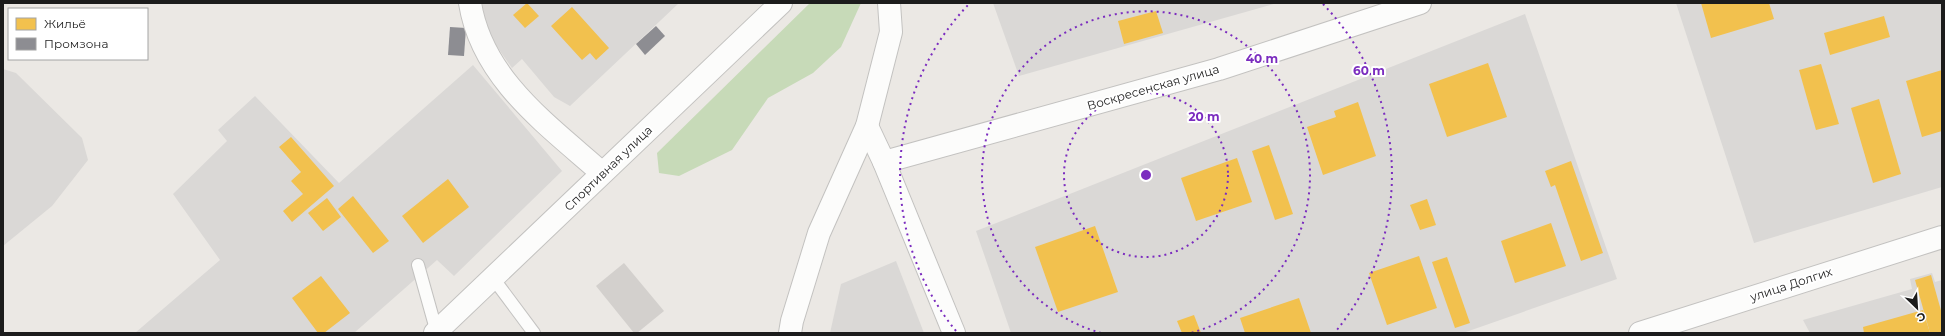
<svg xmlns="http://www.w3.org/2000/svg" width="1945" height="336" viewBox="0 0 1945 336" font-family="Montserrat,sans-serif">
<rect width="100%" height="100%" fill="#ebe8e4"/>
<g fill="#dad8d6">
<path d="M482 3H679L570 106 554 97 522 59 512 68 493 41 486 25Z"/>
<path d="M993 3H1277L1019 76Z"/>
<path d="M1676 3H1942V187L1754 243Z"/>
<path d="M1525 14 1617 279 1463 333H1011L976 231Z"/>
<path d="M473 65 562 171 454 276 437 260 354 333H135L220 260 173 194 227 141 218 130 255 96 339 183Z"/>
<path d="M3 69 16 73 82 138 88 160 52 206 3 246Z"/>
<path d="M896 261 924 333H830L841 284Z"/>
<path d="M1932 273 1935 282 1942 280V333H1810L1803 320 1912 289 1910 279Z"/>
</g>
<path fill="#c7dab8" d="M810 3H861L841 47 813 73 768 98 732 150 679 176 659 173 657 153Z"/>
<g fill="#f2c14e">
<path d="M527 3 539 16 525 28 513 15Z"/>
<path d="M1701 3H1769L1774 19 1711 38Z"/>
<path d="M572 7 609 48 596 60 590 53 582 60 551 26Z"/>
<path d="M1156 11 1163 33 1124 44 1118 21Z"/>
<path d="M1884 16 1890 37 1830 55 1824 33Z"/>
<path d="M1488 63 1507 117 1447 137 1429 84Z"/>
<path d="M1821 64 1839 124 1816 130 1799 70Z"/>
<path d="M1942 70V131L1922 137 1906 81Z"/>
<path d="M1879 99 1901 174 1873 183 1851 108Z"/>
<path d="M1358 102 1376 156 1323 175 1307 127 1336 117 1334 111Z"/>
<path d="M291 137 334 186 292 222 283 211 303 194 291 181 301 172 279 147Z"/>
<path d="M1269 145 1293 214 1275 220 1252 151Z"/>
<path d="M1237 158 1252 202 1196 221 1181 178Z"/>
<path d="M1571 161 1603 253 1581 261 1555 185 1551 187 1545 171Z"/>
<path d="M448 179 469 207 423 243 402 216Z"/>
<path d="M353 196 389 241 373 253 338 209Z"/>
<path d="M327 198 341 217 323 231 308 213Z"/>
<path d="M1427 199 1436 225 1420 230 1410 205Z"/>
<path d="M1551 223 1566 266 1515 283 1501 241Z"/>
<path d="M1095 226 1118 292 1058 312 1035 247Z"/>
<path d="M1419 256 1437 308 1387 325 1369 273Z"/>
<path d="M1447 257 1470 323 1455 328 1432 262Z"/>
<path d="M1931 275 1942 314V333H1930L1915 280Z"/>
<path d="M321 276 350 313 324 333H318L292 298Z"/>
<path d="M1299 298 1311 333H1245L1240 318Z"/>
<path d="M1923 310 1930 333H1864L1863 327Z"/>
<path d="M1194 315 1201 333H1182L1177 321Z"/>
</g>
<g fill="#8d8d92">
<path d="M656 26 665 36 645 55 636 44Z"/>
<path d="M450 27 466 28 464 56 448 55Z"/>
</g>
<path fill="#d3d0cd" d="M624 263 664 311 637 333H634L596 286Z"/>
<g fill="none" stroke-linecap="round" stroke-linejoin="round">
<g stroke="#c3c2c0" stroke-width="14">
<g id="service">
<path d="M418 265 437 333"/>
<path d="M493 278 534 333"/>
</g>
</g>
<g stroke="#c3c2c0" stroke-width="24">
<g id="minor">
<path d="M470 3C482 79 548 125 602 173"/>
<path d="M867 126 884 162 954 333"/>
<path d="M884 162 1219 69 1420 3"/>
<path d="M790 333 792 321 819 233 867 126 891 32 889 3"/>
<path d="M1640 333 1942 237"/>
</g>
</g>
<g stroke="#c3c2c0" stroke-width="24">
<path id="tertiary" d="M435 333 781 3"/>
</g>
<use href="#service" stroke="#fcfcfb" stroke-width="12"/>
<use href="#minor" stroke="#fcfcfb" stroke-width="22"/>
<use href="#tertiary" stroke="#fcfcfb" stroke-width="22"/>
</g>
<g fill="none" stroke="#7b2cbf" stroke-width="2" stroke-dasharray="2 4">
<circle cx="1146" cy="175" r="82"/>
<path d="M1101 333A164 164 0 1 1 1191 333"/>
<path d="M956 331A246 246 0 0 1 969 4M1323 4A246 246 0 0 1 1336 331"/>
</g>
<g text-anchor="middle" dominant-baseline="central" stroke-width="4" stroke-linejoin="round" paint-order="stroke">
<g font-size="12" fill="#1c1c1c" stroke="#fff">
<text transform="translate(1153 87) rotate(-16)">Воскресенская улица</text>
<text transform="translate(608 168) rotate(-44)">Спортивная улица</text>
<text transform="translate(1791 284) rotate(-18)">улица Долгих</text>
</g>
</g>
<circle cx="1146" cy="175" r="6" fill="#7b2cbf" stroke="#fff" stroke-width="2"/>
<g font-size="12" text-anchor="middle" font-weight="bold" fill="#7b2cbf" stroke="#fff" stroke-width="4" stroke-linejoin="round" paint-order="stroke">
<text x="1262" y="63">40 m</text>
<text x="1369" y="75">60 m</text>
<text x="1204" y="121">20 m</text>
</g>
<rect width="1945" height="336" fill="none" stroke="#1c1c1c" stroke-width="8"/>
<rect x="8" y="8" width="140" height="52" fill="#ffffff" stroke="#a4a4a4"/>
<rect x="16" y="18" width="20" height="12" fill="#f2c14e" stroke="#a4a4a4"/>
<text x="44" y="28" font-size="12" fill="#1c1c1c">Жильё</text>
<rect x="16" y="38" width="20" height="12" fill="#8d8d92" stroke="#a4a4a4"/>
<text x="44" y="48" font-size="12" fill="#1c1c1c">Промзона</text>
<g transform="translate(1917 308) rotate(155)" stroke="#ffffff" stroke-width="3" paint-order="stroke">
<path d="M0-3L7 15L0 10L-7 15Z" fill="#1c1c1c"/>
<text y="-6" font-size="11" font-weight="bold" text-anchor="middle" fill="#1c1c1c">С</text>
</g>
</svg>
